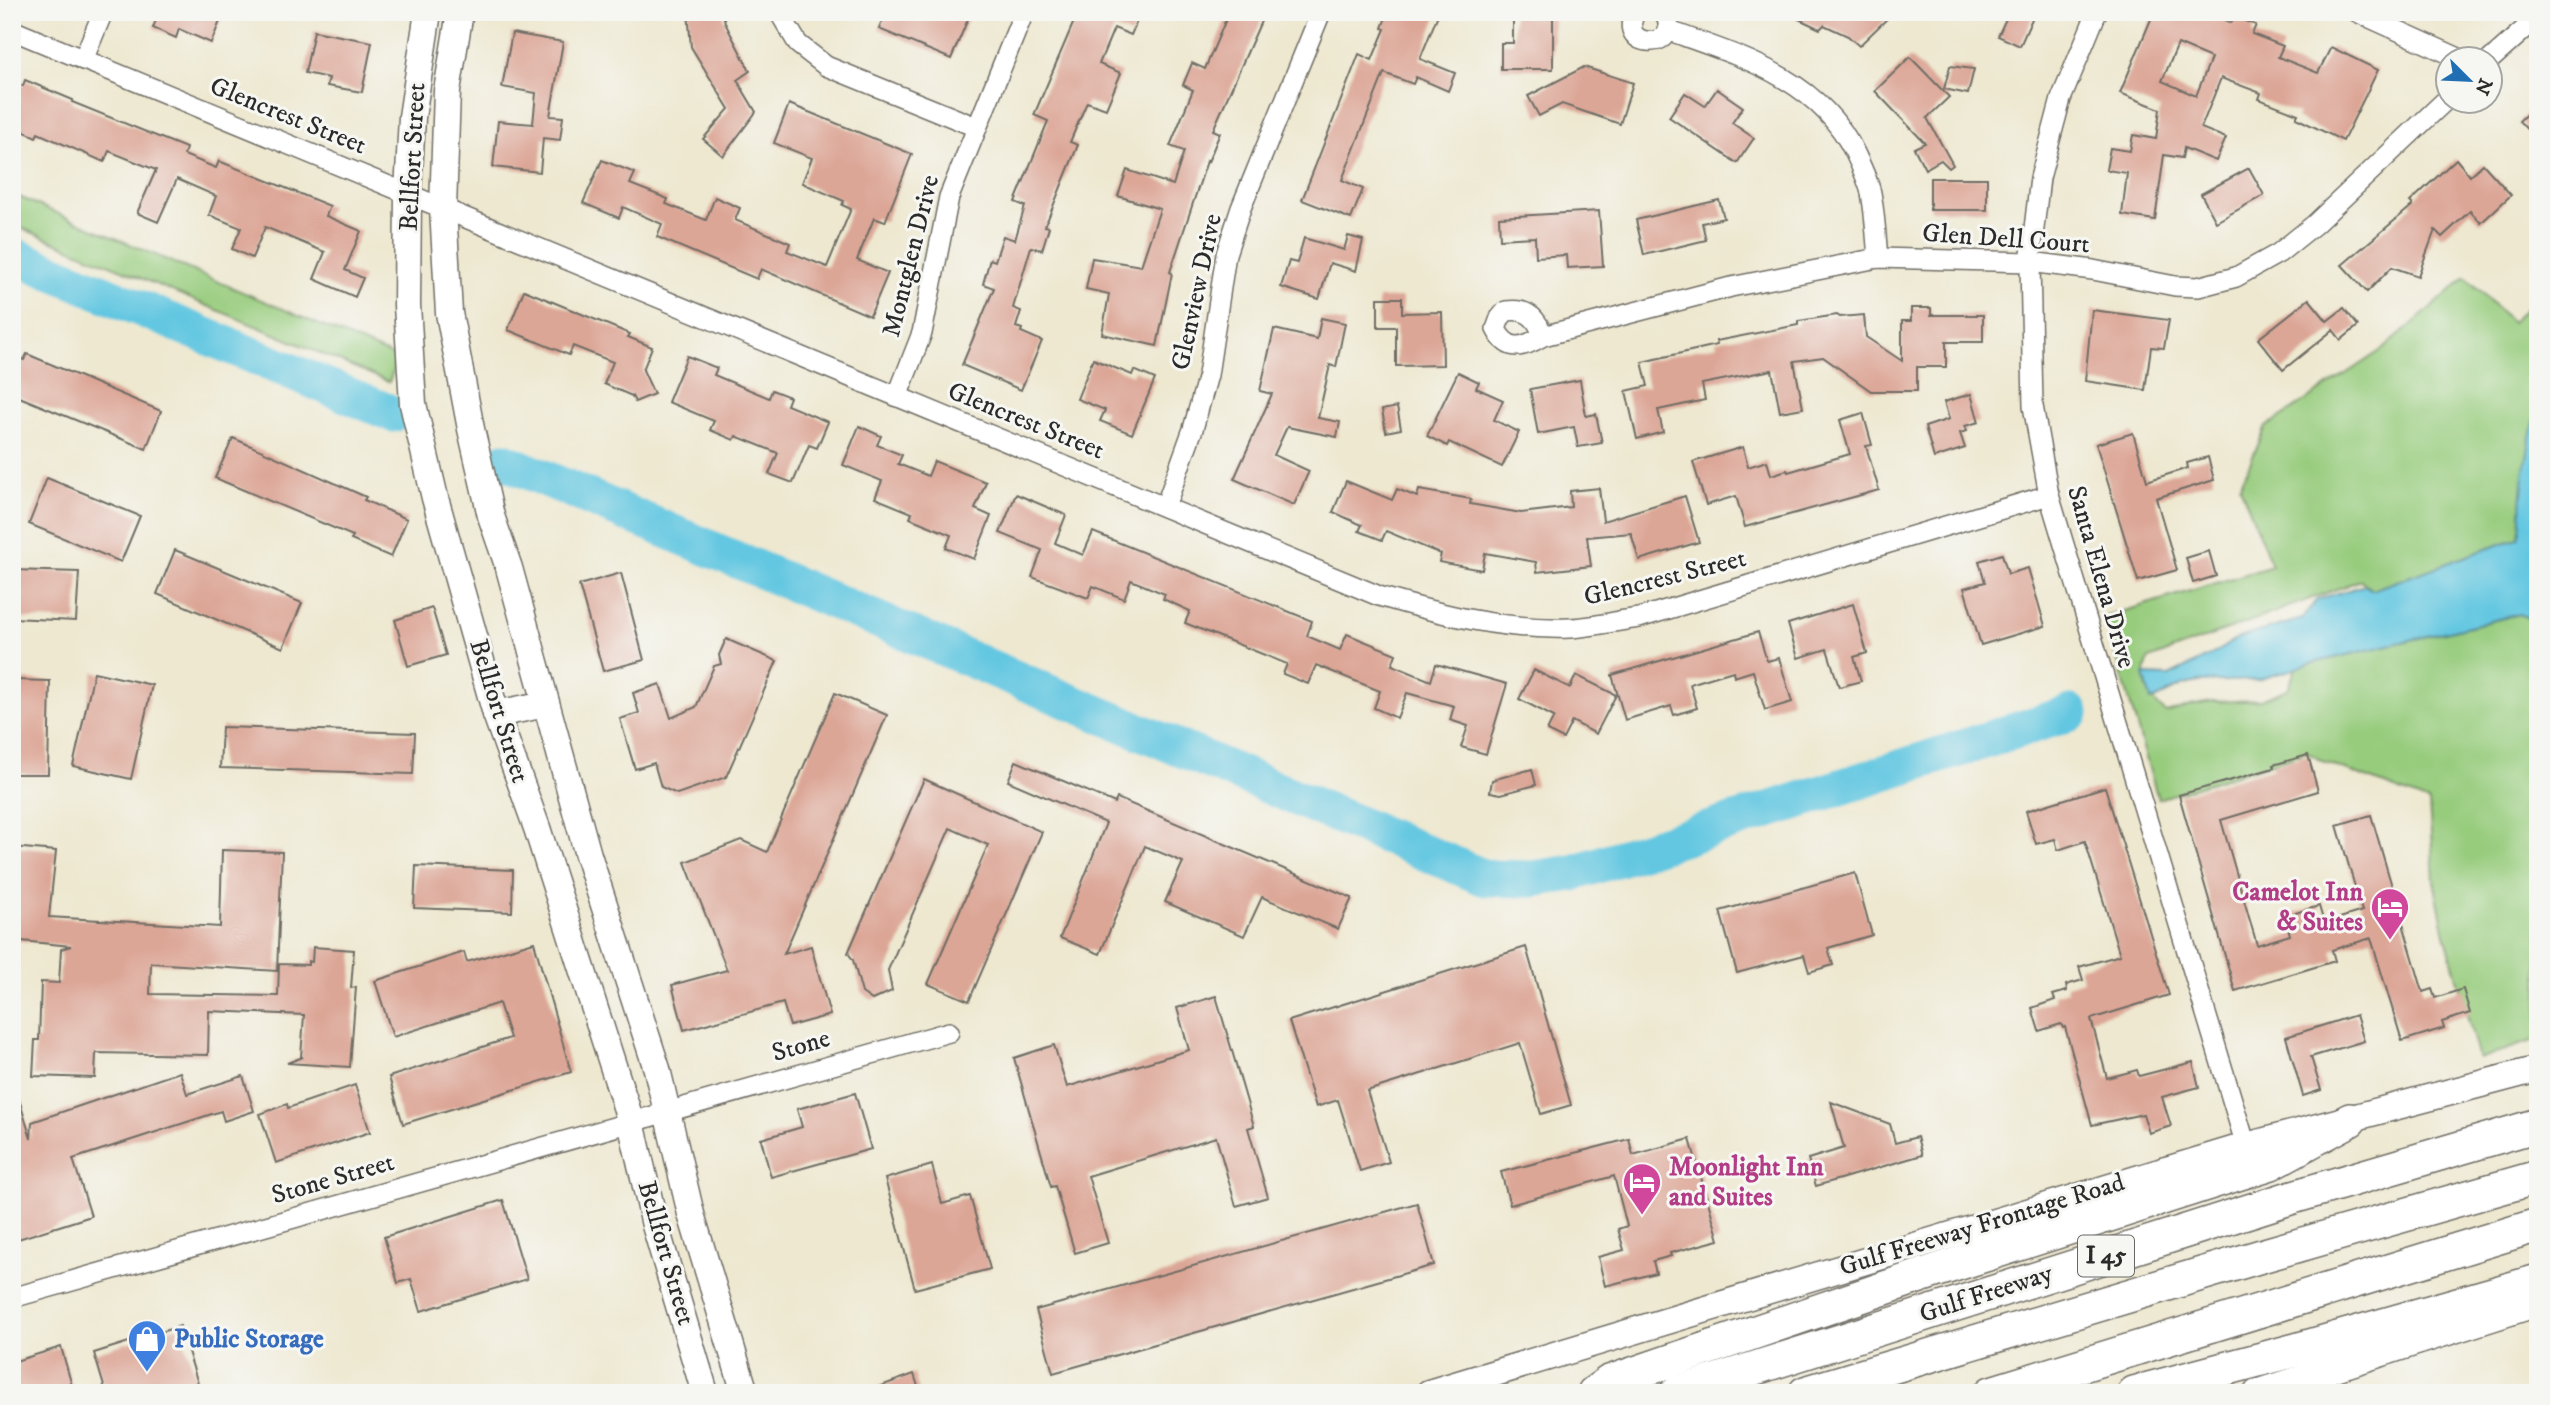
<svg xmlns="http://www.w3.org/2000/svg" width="2550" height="1405" viewBox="0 0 2550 1405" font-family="'IM FELL DW Pica',serif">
<rect width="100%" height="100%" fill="#f6f6f2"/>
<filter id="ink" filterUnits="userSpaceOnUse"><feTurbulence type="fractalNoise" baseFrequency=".0143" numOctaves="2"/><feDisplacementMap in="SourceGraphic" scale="14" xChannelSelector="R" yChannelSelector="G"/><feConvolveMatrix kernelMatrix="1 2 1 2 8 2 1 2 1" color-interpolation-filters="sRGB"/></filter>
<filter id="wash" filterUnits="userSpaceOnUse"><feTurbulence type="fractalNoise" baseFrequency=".00686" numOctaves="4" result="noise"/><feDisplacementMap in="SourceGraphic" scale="28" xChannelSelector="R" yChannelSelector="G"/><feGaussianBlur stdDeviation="1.57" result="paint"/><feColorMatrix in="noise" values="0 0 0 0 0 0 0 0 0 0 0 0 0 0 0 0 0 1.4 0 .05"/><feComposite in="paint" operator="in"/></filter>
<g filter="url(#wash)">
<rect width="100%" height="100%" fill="#eee8d0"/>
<g fill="#97cc7d" stroke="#617c54" stroke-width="2">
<path d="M12 194 398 358 389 382 12 224Z"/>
<path d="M2466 277 2511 322 2538 298V406L2529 446 2522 494V528L2518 538 2372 590 2361 580 2149 659C2139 682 2148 698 2166 713L2190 706 2212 702 2260 700 2288 689 2296 668 2313 663 2520 614 2529 618 2538 645V1039L2479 1059 2445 934 2434 881 2429 802 2322 761 2307 752 2158 799 2105 617 2272 566 2240 486 2266 427 2386 347Z"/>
</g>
<path fill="#64c7e1" stroke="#487986" stroke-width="2" d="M2538 406V645L2529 618 2520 614 2313 663 2258 680 2199 682 2184 685 2151 701 2144 675 2169 676 2208 657 2238 638 2302 619 2318 599 2365 585 2372 590 2518 538C2523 524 2520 509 2522 494 2524 465 2531 435 2538 406Z"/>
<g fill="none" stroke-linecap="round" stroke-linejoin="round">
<g stroke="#64c7e1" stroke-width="37">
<path d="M12 255 393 414"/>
<path d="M504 461 1485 878 1532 879 1573 873 2071 713"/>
</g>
</g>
<g id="blocks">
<g fill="#dca696" fill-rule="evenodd">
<path d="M139 12H224L211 43 179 29 176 38 153 28 156 20Z"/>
<path d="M688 12H723L725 23 750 71 737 80 756 112 723 156 703 139 729 109 691 47Z"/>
<path d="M886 12H898L918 20 921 12H971L951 59 879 29Z"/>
<path d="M1078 12H1141L1131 35 1114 28 1099 64 1121 73 1106 109 1087 102 1070 142 1078 145 1045 226 1049 227 1042 250 1031 247 1013 308 1021 311 1016 327 1022 329 1021 332 1042 341 1021 390 962 365 994 288 983 284 990 259 995 261 1003 236 1015 240 1025 206 1015 202 1048 121 1034 115Z"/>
<path d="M1229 12H1247L1262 19 1213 130 1220 133 1208 162 1207 161 1170 272 1172 273 1157 346 1102 334 1109 294 1086 289 1092 258 1141 266 1160 209 1118 196 1127 170 1173 185 1184 151 1170 146 1193 90 1183 85 1192 63 1205 69Z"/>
<path d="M1388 12H1439L1420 59 1455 73 1448 91 1416 77 1413 84 1384 73 1342 180 1363 189 1351 219 1302 200 1359 54 1372 60 1385 29 1382 28Z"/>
<path d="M1513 12H1553V69H1501V43H1513Z"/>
<path d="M1784 12H1894L1859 46 1848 36 1824 25 1820 29Z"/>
<path d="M2009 12H2035L2020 46 1998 36Z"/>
<path d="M2154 12H2206L2231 23 2234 17 2256 25 2252 34 2283 46 2278 57 2318 73 2331 47 2378 70 2343 141 2296 118 2298 114 2259 99 2261 93 2221 78 2201 128 2226 138 2216 161 2184 148 2182 158 2164 155 2155 220 2122 215 2127 173 2106 170 2110 148 2130 151 2133 135 2156 139 2160 109 2120 93ZM2178 44 2211 58 2196 96 2162 81Z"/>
<path d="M314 31 372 42 362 92 327 86 329 78 305 73Z"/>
<path d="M512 33 563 42 550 116 563 117 560 140 543 138 540 172 493 167 498 121 533 124 536 93 502 87Z"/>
<path d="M1910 57 1949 97 1927 118 1953 165 1949 168 1941 160 1925 169 1914 148 1925 143 1875 91Z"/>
<path d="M1950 66 1974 69 1968 94 1944 89Z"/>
<path d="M1584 67 1633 83 1620 124 1562 104 1539 116 1528 96Z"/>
<path d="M25 80 73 100 72 102 186 148 184 155 216 168 219 161 330 206 326 216 361 231 345 270 363 278 355 297 314 279 325 252 265 227 252 258 232 249 241 228 209 215 216 196 177 179 158 222 137 213 156 170 109 151 104 162 38 133 36 137 12 126V82L23 86Z"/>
<path d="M1717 89 1743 107 1732 123 1754 138 1737 163 1669 117 1685 93 1705 106Z"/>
<path d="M2538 103V141L2519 121Z"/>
<path d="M789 104 912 154 885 222 874 218 857 260 888 273 870 316 761 269 757 279 657 237 662 224 623 207 619 218 583 203 602 160 635 173 630 184 668 199 666 204 706 220 715 197 740 208 735 220 790 243 787 251 827 267 851 209 842 205 844 201 802 183 812 158 774 143Z"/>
<path d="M2456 159 2470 176 2483 164 2511 195 2481 223 2470 211 2442 237 2435 230 2418 276 2392 267 2367 292 2342 265 2413 205 2410 202Z"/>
<path d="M2249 168 2264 195 2216 222 2201 194Z"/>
<rect x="1930" y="178" width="57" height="32"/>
<path d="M1719 200 1724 218 1702 223 1706 240 1644 255 1636 220Z"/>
<path d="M1599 211 1603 266 1567 268 1566 255 1536 257 1535 237 1500 239 1499 217Z"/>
<path d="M1348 236 1363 240 1356 271 1330 263 1319 299 1281 287 1289 261 1297 263 1304 238 1344 250Z"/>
<path d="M524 290 630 334 628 337 652 347 643 370 654 394 635 402 632 396 604 384 613 362 573 346 569 355 508 330Z"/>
<path d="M1378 298H1402V313L1442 312 1443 365 1396 366V327H1378Z"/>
<path d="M2309 299 2327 321 2344 308 2358 326 2341 340 2333 330 2283 370 2258 339Z"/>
<path d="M1911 308H1931V315H1983V342H1946V367H1917V391H1871L1823 357 1794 361 1803 408 1780 412 1772 370 1702 384 1705 400 1658 410 1663 432 1637 439 1626 391 1648 386 1642 362 1717 345 1716 341 1798 325V321L1837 315 1840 317 1864 315 1866 337 1902 361V321H1911Z"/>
<path d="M2092 310 2169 320 2164 348 2151 347 2145 390 2085 381Z"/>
<path d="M1321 318 1345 323 1336 367 1330 365 1318 418 1340 422 1337 437 1287 427 1274 455 1309 471 1294 505 1234 479 1272 394 1260 391 1274 329 1317 339Z"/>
<path d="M27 354 161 411 146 449 12 394V355L24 360Z"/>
<path d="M687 356 717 368 714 375 769 398 772 390 790 397 787 405 828 422 817 448 809 445 793 483 769 474 778 453 736 436 734 440 710 430 714 421 668 402Z"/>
<path d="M1093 359 1132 375 1134 370 1155 379 1132 434 1100 421 1105 410 1077 399Z"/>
<path d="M1458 372 1479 382 1476 388 1503 400 1494 420 1519 432 1502 467 1449 442 1447 446 1427 436Z"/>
<path d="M1580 380 1586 416 1596 414 1602 443 1578 447 1574 427 1538 434 1530 389Z"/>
<path d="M1971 394 1979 422 1965 426 1967 431 1960 433 1965 448 1934 458 1925 427 1949 419 1944 402Z"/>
<path d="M1397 407 1401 429 1386 432 1382 410Z"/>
<path d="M1863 413 1872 445 1866 446 1879 490 1745 527 1736 496 1706 505 1693 462 1743 447 1748 467 1767 461 1771 475 1787 470 1788 472 1850 454 1840 420Z"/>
<path d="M859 426 881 436 877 445 902 455 898 464 928 476 934 461 986 482 975 509 991 516 974 559 946 548 951 535 910 518 912 513 875 498 882 481 843 465Z"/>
<path d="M2133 433 2147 481 2188 468 2187 463 2208 457 2214 480 2156 498 2177 570 2138 581 2096 444Z"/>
<path d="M233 438 366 497 364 500 407 519 391 557 351 540 353 536 215 478Z"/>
<path d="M47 478 140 516 121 562 29 524Z"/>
<path d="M1346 481 1392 500 1397 489 1417 497 1419 490 1471 499 1470 504 1521 513 1571 507 1570 491 1599 488 1603 521 1685 496 1699 542 1639 560 1631 533 1587 537 1591 566 1537 572 1536 562 1485 553 1482 570 1439 562 1441 554 1386 531 1382 540 1359 531 1362 525 1333 512Z"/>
<path d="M1016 494 1066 515 1055 543 1083 555 1093 532 1312 621 1307 636 1340 650 1347 634 1396 654 1392 665 1431 681 1436 664 1507 684 1486 754 1461 747 1468 726 1450 720 1454 706 1407 693 1397 718 1374 708 1380 691 1316 665 1308 684 1283 674 1287 664 1185 623 1190 611 1163 599 1165 594 1131 580 1124 599 1093 586 1088 598 1032 577 1042 550 1000 533Z"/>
<path d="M175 550 302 603 283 648 157 594Z"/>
<path d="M2209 551 2216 576 2193 583 2186 558Z"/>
<path d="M2002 554 2008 574 2028 568 2045 626 1981 645 1964 588 1985 582 1979 561Z"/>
<path d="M12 570 79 572 76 621 12 618Z"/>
<path d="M621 573 644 660 603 671 579 585Z"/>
<path d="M1853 604 1867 653 1854 657 1861 681 1839 687 1827 649 1798 658 1788 624Z"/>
<path d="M432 608 446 655 408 666 395 620Z"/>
<path d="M1758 632 1767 661 1779 658 1792 702 1765 710 1753 671 1734 677 1733 671 1690 684 1697 708 1674 715 1671 706 1625 720 1612 675Z"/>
<path d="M726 639 777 661 726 777 677 794 661 787 654 763 635 769 620 719 639 713 633 693 660 684 671 718 696 707 714 666 721 664 719 655Z"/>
<path d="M1534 670 1570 688 1576 675 1616 695 1596 734 1572 721 1563 739 1547 731 1554 717 1519 699Z"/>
<path d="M94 672 152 685 131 779 73 766Z"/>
<path d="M12 680 50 681 48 774H12Z"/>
<path d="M835 693 887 715 784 954 811 946 830 1015 790 1026 783 1003 684 1030 672 985 727 970 685 862 741 840 767 852Z"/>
<path d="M222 727 415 733 413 774 220 768Z"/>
<path d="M2308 755 2318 791 2221 820 2257 945 2290 935 2285 916 2319 906 2324 923 2362 911 2337 825 2371 815 2423 992 2432 989 2435 998 2463 989 2470 1013 2442 1022 2444 1028 2402 1041 2371 938 2332 950 2335 961 2235 991 2179 795 2274 768 2273 765Z"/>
<path d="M1016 761 1115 803 1117 798 1352 898 1338 929 1262 897 1244 936 1165 902 1183 862 1145 846 1100 954 1060 938 1106 823 1008 781Z"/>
<path d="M1532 769 1536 785 1501 794 1490 792 1492 780Z"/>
<path d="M924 779 1042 832 969 1001 928 984 988 845 950 828 888 970 892 991 872 1000 862 993 853 960 848 953Z"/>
<path d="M2105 787 2169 995 2091 1019 2107 1078 2137 1070 2139 1076 2193 1062 2199 1087 2162 1097 2171 1126 2149 1133 2143 1114 2092 1125 2065 1027 2063 1028 2061 1024 2039 1031 2032 1008 2055 1000 2053 995 2067 991 2066 985 2083 980 2079 967 2120 955 2085 841 2058 850 2055 839 2036 844 2026 811Z"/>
<path d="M12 847 56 851 49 917 220 927 222 850 282 852 277 971 151 963 150 994 278 996 279 964 308 965V961L312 962 313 947 354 950 351 988 356 987 350 1067 287 1063 303 1057H301L304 1015 209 1011 208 1055 96 1053 95 1078 33 1076 35 1040H39L41 982 59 983 61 949 71 946 12 940Z"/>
<path d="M416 866 513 870 512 912 414 908Z"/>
<path d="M1855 873 1872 935 1828 948 1833 965 1809 972 1804 955 1737 973 1720 911Z"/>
<path d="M534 942 571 1072 403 1124 389 1077 510 1038 499 1003 393 1037 375 981 464 952 467 962Z"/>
<path d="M1526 947 1571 1105 1541 1114 1520 1043 1367 1091 1389 1162 1360 1171 1338 1100 1316 1107 1289 1021Z"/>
<path d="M1216 996 1254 1126 1248 1128 1268 1197 1236 1206 1216 1137 1088 1176 1108 1243 1075 1253 1055 1186 1051 1187 1014 1058 1054 1045 1067 1087 1189 1050 1177 1008Z"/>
<path d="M2356 1015 2364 1041 2311 1057 2321 1090 2303 1096 2286 1037Z"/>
<path d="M180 1072 187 1094 243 1076 254 1111 224 1121 221 1111 73 1159 91 1216 12 1241V1090L16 1089 31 1139 32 1122Z"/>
<path d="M355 1085 370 1132 276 1163 260 1114 287 1104 288 1108Z"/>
<path d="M855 1093 871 1149 771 1177 761 1139 802 1127 797 1109Z"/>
<path d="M1831 1102 1890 1124 1895 1143 1917 1137 1922 1155 1816 1186 1808 1159 1844 1148Z"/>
<path d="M1629 1139 1633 1155 1690 1139 1719 1240 1670 1253 1671 1256 1653 1261 1656 1273 1605 1286 1598 1257 1624 1250 1618 1229 1627 1226 1614 1176 1510 1205 1501 1172Z"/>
<path d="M932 1165 942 1204 970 1196 990 1269 915 1289 885 1179Z"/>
<path d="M503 1200 527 1279 421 1311 411 1279 398 1283 384 1237Z"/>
<path d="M1417 1203 1434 1265 1053 1373 1036 1310Z"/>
<path d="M180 1326 201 1393H106L94 1353Z"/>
<path d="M61 1347 74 1393H12V1362Z"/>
<path d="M914 1374 920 1393H867V1391Z"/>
</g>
</g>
</g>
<g filter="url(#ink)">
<use href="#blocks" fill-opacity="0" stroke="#6f6d65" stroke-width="2"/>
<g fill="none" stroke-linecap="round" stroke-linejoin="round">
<g stroke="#6f6d65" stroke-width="22">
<g id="minor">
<path d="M779 12 798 44 826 66 976 127"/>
<path d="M1636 12C1613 50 1686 52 1664 12"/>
<path d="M2097 12 2061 99 2040 178 2030 262 2033 406 2049 495 2246 1146"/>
<path d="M2357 12 2463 60"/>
<path d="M12 30 1379 596C1443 615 1502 630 1570 628 1592 627 1616 621 1639 618L2049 495"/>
<path d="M1667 30C1739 56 1819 78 1855 153 1861 166 1868 180 1871 193 1875 214 1876 237 1878 258"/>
<path d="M83 60 103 12"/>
<path d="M2490 60 2538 17"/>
<path d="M1543 336C1537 317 1527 308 1506 311L1500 318 1496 329C1508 353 1523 348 1543 336L1731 287 1878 258 2030 262 2093 270 2175 286 2198 287 2236 277 2279 253 2315 224 2448 98"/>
<path d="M897 397 922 333 949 197 1024 12"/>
<path d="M1165 507 1193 429 1208 375 1226 254 1241 208 1321 12"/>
<path d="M12 1298 949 1032"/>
</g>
</g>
<g stroke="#6f6d65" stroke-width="29">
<g id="secondary">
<path d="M428 12 412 117 408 193 407 305 413 404 435 498 496 714 537 828 631 1122 655 1225 705 1393"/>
<path d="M460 12 447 91 443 209 449 313 471 429 491 516 509 568 588 855 657 1069 691 1214 745 1393"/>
<path d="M496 714 546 704"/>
<path d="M1429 1393 2246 1146 2538 1069"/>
<path d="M2257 1393 2538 1303"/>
</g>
</g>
<g stroke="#6f6d65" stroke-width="36">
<g id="motorway">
<path d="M1594 1393 1609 1382 1932 1272 2271 1163 2350 1120"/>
<path d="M1677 1393 2293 1197 2538 1125"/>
<path d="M1805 1393 2268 1254 2538 1177"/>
<path d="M1991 1393 2538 1225"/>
<path d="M2134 1393 2296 1350 2538 1281"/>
</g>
</g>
<use href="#minor" stroke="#fff" stroke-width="19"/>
<use href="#secondary" stroke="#fff" stroke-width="26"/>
<use href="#motorway" stroke="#fff" stroke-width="33"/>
</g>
</g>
<defs>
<g id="hotel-pin" transform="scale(2.0125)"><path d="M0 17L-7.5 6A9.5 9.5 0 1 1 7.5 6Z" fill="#d1479c" stroke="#f6f6f2"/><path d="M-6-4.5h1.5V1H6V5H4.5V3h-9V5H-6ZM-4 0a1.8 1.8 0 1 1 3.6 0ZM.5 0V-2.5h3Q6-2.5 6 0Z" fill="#fff"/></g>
<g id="shop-pin" transform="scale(2.0125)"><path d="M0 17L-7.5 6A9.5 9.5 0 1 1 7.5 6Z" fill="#3f7fe0" stroke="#f6f6f2"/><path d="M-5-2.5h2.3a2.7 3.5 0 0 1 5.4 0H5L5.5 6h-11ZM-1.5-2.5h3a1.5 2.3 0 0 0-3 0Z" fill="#fff"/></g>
</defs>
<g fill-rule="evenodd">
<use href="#hotel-pin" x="2390" y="907"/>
<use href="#hotel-pin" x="1642" y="1182"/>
<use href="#shop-pin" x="147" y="1339"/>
</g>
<g text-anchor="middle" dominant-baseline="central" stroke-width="6" stroke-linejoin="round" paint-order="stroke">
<rect fill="#f6f6f2" stroke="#686867" stroke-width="2" x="2078" y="1235.5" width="56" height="41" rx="5"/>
<g font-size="24" font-weight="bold" fill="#2b2b2b">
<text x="2106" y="1256">I 45</text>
</g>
<g font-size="26" fill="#2b2b2b" stroke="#f6f6f2">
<text transform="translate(288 116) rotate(22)">Glencrest Street</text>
<text transform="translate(413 157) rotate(-87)">Bellfort Street</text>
<text transform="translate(2006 239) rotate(4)">Glen Dell Court</text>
<text transform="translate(911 256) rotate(-76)">Montglen Drive</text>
<text transform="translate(1197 292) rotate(-78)">Glenview Drive</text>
<text transform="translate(1026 421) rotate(22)">Glencrest Street</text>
<text transform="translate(2101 577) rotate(74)">Santa Elena Drive</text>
<text transform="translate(1665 578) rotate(-14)">Glencrest Street</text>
<text transform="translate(499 711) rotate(73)">Bellfort Street</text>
<text transform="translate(801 1046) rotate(-16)">Stone</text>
<text transform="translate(333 1179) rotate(-16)">Stone Street</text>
<text transform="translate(1982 1225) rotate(-17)">Gulf Freeway Frontage Road</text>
<text transform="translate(666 1253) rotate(74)">Bellfort Street</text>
<text transform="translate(1986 1294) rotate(-18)">Gulf Freeway</text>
</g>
<g font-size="26" font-weight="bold" fill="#b23c85" stroke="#f6f6f2" text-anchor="end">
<text x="2363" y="892">Camelot Inn<tspan x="2363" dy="30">&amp; Suites</tspan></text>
<text x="1669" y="1167" text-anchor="start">Moonlight Inn<tspan x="1669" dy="30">and Suites</tspan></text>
</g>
<g font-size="26" font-weight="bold" fill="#366cbe" stroke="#f6f6f2" text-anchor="start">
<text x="174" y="1339">Public Storage</text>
</g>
</g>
<rect width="2550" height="1405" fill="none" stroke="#f6f6f2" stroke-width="42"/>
<g transform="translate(2469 80) rotate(114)"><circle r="33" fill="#f6f6f2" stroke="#a5a5a2" stroke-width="2"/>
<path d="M0-5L12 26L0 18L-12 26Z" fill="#1f6fb2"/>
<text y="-10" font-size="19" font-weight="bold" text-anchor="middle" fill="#2b2b2b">N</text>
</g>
</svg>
